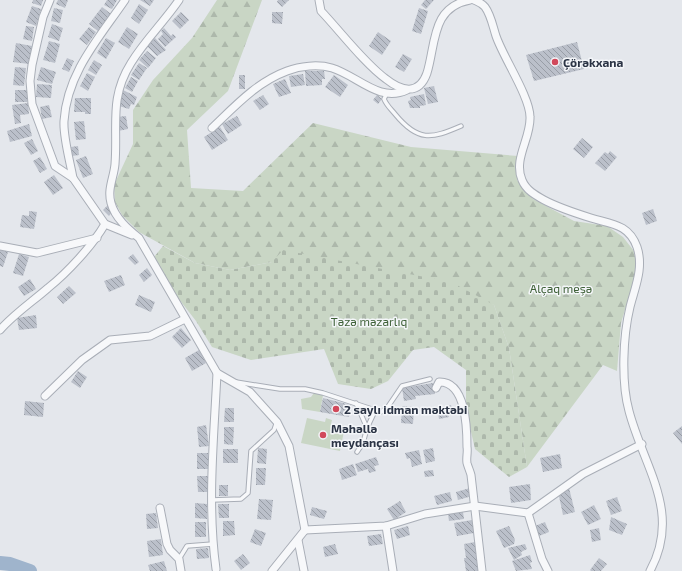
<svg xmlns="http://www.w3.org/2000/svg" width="682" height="571" viewBox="0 0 682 571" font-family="'Exo 2',sans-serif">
<defs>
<pattern id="forest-firs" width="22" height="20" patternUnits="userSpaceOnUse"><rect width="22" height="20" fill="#c9d6c5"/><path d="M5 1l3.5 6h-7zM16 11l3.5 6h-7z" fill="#adb8ab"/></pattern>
<pattern id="cemetery-stones" width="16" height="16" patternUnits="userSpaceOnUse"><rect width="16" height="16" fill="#c9d6c5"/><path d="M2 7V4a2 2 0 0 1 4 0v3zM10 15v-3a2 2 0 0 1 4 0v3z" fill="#adb8ab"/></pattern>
<pattern id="building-back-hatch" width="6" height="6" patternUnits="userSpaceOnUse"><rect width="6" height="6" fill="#bbc0ca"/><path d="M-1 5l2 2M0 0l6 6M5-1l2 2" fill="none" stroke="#989da6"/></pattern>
</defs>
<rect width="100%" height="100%" fill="#e4e7ec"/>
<path fill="url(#forest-firs)" d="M217 0H262L228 91 187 130 191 188 243 191 313 123 411 147 518 156 517 180 533 199 574 221 607 226 623 237 634 251 637 270 621 323 617 371 603 365 527 467 509 348 494 305 272 262 230 270 195 263 139 232 122 215 115 202 114 185 133 144V110L153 80 192 38Z"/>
<path fill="url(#cemetery-stones)" d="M163 246 195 263 230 270 272 262 283 250 451 282 494 305 509 348 527 467 509 477 475 449 466 410V370L434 347 413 350 388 381 371 389 338 384 324 349 251 360 212 347 196 321 150 262Z"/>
<g fill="#c9d6c5">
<path d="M314 393 323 395 320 412 302 409 301 399 311 397Z"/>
<path d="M307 418 325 422 326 418 332 420 331 424 345 426 340 451 301 443Z"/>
</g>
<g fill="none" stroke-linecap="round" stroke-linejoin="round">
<path stroke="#9fb4cc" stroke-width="14" d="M0 563 10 564 30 571"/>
</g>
<g fill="url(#building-back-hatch)">
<path d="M33 0H43L41 6 32 3Z"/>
<path d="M58 0H68L65 8 56 4Z"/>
<path d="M107 0H117L112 9 104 5Z"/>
<path d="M140 0H154L150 6Z"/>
<path d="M278 0H289L282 7 277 2Z"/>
<path d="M425 0H434L426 9 421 5Z"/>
<path d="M139 4 148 10 139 24 131 18Z"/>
<path d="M32 6 41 9 36 26 26 22Z"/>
<path d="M102 7 111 14 98 31 89 24Z"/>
<path d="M54 8 63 10 60 23 51 21Z"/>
<path d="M419 8 428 11 421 34 412 31Z"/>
<path d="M181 12 189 20 180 29 172 21Z"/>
<path d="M272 12H283L282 24 272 23Z"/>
<path d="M52 24 63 28 59 41 48 37Z"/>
<path d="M26 26 34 27 32 41 23 39Z"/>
<path d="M89 27 96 32 87 45 79 39Z"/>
<path d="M127 27 138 34 129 49 118 42Z"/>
<path d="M164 28 171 36 173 34 176 37 165 47 158 39 163 34 161 31Z"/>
<path d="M378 32 391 41 382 55 369 46Z"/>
<path d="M106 38 115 43 106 59 97 53Z"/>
<path d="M155 38 166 50 157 56 147 46Z"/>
<path d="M49 41 60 44 55 63 43 60Z"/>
<path d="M577 42 584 69 534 81 526 55Z"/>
<path d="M16 43 32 46 29 64 13 62Z"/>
<path d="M147 51 156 58 148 68 139 60Z"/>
<path d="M403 54 412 59 404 72 395 67Z"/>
<path d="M67 58 74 61 69 72 62 69Z"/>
<path d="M94 60 102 65 96 75 88 70Z"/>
<path d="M139 63 147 68 139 80 131 75Z"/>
<path d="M15 67 26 68 24 86 13 85Z"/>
<path d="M41 67 56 72 52 84 37 80Z"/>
<path d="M305 71H324L325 79H322V85L306 86Z"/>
<path d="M87 73 95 77 88 91 80 86Z"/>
<path d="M303 74 305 85 291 87 289 76Z"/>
<rect x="239" y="75" width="6" height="14"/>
<path d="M334 75 348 85 340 97 325 87Z"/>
<path d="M131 77 138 81 132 92 125 88Z"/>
<path d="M285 79 291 93 279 97 273 84Z"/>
<path d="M37 84 52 85 51 98 36 97Z"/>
<path d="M434 86 438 102 428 104 424 88Z"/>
<rect x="15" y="90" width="12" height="12"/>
<path d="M123 90 137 97 134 105 131 104 129 109 119 106Z"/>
<path d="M424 94 426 105 420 106V108H410L408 101 411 100 410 97Z"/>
<path d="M263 95 269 104 260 110 253 101Z"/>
<path d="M377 95 382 99 378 104 373 100Z"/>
<path d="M75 98H91V114H85V112H74Z"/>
<path d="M28 103 29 114 20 115 21 123 15 124 12 105Z"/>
<path d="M49 105 52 117 42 119 40 107Z"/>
<path d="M126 116 128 129 118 131 117 117Z"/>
<path d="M237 116 242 125 228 134 222 124Z"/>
<path d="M84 121 86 139 76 140 74 122Z"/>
<path d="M29 124 32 136 10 142 7 131Z"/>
<path d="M220 127 228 140 212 150 204 137Z"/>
<path d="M582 138 593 147 584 158 573 149Z"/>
<path d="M32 139 38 151 31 155 24 143Z"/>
<path d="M78 146 79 155 72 156 71 147Z"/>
<path d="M610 151 617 157 605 171 595 163 605 152 608 154Z"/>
<path d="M86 156 93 174 83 178 76 160Z"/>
<path d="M40 157 47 169 40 173 33 161Z"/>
<path d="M54 175 63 188 53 195 44 182Z"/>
<path d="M108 205 113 211 109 216 103 210Z"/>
<path d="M653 209 657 221 646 225 642 213Z"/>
<path d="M29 211 37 212 34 229 20 227 22 215 29 216Z"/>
<path d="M0 249 8 252 3 267 0 266Z"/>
<path d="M19 254 29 257 23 276 13 273Z"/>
<path d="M133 254 139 262 135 265 128 258Z"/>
<path d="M147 268 152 275 144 282 139 275Z"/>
<path d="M121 275 125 285 109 292 104 281Z"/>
<path d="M30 279 36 289 24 296 18 287Z"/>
<path d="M69 286 76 293 63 304 57 297Z"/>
<path d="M139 295 155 302 151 312 135 305Z"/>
<path d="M36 315 37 328 19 330 17 318Z"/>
<path d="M181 328 191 340 182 348 172 337Z"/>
<path d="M199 350 206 363 192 371 185 358Z"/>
<path d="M78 371 87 377 80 388 71 382Z"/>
<path d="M433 383 435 394 415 396 416 399 404 401 402 388Z"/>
<path d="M323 398 351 405 349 417 320 412Z"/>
<path d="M25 401 44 403 43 417 24 415Z"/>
<path d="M451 405 453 413 448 414 449 417 439 419 437 408Z"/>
<path d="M402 406 414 407 413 424 401 423Z"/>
<path d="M225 408H234V422H224Z"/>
<path d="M206 425 209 446 199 447 197 427Z"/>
<path d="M682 426V444L673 433Z"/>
<path d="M224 427H234L233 445 224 444Z"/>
<path d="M258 448 267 449 266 464 257 463Z"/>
<path d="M433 448 435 461 426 463 423 450Z"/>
<rect x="223" y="449" width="15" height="14"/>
<path d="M419 450 422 464 412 467 410 458 407 459 405 453Z"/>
<rect x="197" y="453" width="11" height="16"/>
<path d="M560 454 562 468 543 472 540 458Z"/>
<path d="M376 457 379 465 374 466 376 471 369 473 368 469 358 472 355 464Z"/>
<path d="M353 464 357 475 342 480 339 469Z"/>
<path d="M256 468H266L265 485H256Z"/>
<path d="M433 470 434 476 425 477 424 471Z"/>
<path d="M197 476H208V492H198Z"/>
<path d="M530 484 531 500 511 503 509 487Z"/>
<rect x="219" y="485" width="9" height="11"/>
<path d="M470 488 472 496 458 500 456 492Z"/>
<path d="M569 488 575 512 563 515 559 496Z"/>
<path d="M450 492 452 501 437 505 434 496Z"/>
<path d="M617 497 622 511 611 515 606 501Z"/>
<path d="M259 499 273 500 271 520 257 519Z"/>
<path d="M400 501 406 512 394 520 387 509Z"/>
<path d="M195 503 207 504V519L195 518Z"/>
<path d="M218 504H229V518H219Z"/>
<path d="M594 505 601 519 588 525 581 512Z"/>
<path d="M312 507 327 511 324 519 310 515Z"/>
<path d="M463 512 464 519 449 521 448 514Z"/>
<path d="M156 513 158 528 147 529 146 514Z"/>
<path d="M611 517 627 524 622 535 609 530Z"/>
<path d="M472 520 474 533 457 536 454 523Z"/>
<path d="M223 521H234L235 535 223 536Z"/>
<rect x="195" y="522" width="11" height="15"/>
<path d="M545 522 549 532 539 536 535 526Z"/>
<path d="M408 526 410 535 397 539 394 530Z"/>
<path d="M509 526 515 540 514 544 504 548 496 531Z"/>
<path d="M599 528 601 540 592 542 590 530Z"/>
<path d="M255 529 266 533 261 546 250 542Z"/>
<path d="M381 534 383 544 369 546 367 536Z"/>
<path d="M161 539 163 555 149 557 147 541Z"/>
<path d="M475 542 480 571H466L464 558H466L464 544Z"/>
<path d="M335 544 338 554 325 557 323 547Z"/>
<path d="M525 544 527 549 521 552 522 555 514 560 508 548Z"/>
<path d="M208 548 209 558 197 559 196 549Z"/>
<path d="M243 554 250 563 241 570 234 561Z"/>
<path d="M530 555 532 562 530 563 532 569 516 571 512 561Z"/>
<path d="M599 558 607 564 601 571H591L590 570Z"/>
<path d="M164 561 167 571H150L148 565Z"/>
</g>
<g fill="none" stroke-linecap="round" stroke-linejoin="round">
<g stroke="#a9aeb7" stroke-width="5.5">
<g id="lane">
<path d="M386 95 384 99C387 106 391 109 395 114 418 142 431 139 461 126"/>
<path d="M236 382 280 389H305L323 393 381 412 387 408 402 386 430 379"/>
<path d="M356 403 367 428 363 443 357 452"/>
<path d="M367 428 375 411"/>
<path d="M212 500 241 499 248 493 251 451 274 430 276 424"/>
<path d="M179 559 187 546 213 544"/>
</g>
</g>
<g stroke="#a9aeb7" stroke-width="9">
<g id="street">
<path d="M50 0 43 17 32 65 30 81 32 104 55 166 73 178 105 224 132 235"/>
<path d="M179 0C164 22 145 40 131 63 109 98 118 125 115 164 114 177 107 189 111 203 115 218 128 229 139 238L217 373 250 392 277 422 289 446 305 530"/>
<path d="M319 0 321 11C340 31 365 64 386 79 401 91 419 96 427 73 436 44 431 7 470 0"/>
<path d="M474 0C478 2 482 3 485 7 491 15 493 27 496 36 503 57 530 97 530 117 531 138 513 159 522 180 526 190 535 195 544 200 559 208 575 213 591 218 611 224 629 224 637 247 644 268 635 287 630 307 623 336 621 382 629 411 644 468 682 512 650 571"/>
<path d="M212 128C235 106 257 82 287 71 300 66 318 64 332 68 358 76 379 103 407 90"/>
<path d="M73 178C70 161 63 137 64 121 67 73 99 38 125 0"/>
<path d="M0 246 37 253 97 238"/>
<path d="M0 330C14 314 32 302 48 288 67 273 93 245 105 224"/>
<path d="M436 388 439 382C466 381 467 428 467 447 468 452 466 458 467 463 468 467 470 471 471 475L482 571"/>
<path d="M45 396 82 360 110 340 150 336 185 319"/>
<path d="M160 508 167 544 170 550 179 559 181 571"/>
<path d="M528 513 542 559 548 571"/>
<path d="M386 526 393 571"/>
<path d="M305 530 386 526 425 514 475 506 528 513 583 474 642 444"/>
<path d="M298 540 304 571"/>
<path d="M216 569C207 504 214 438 217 373"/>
<path d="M272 571 305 530"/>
</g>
</g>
<use href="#lane" stroke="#f7f8fa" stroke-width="3.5"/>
<use href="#street" stroke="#f7f8fa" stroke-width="7"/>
</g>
<g fill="#d1495b" stroke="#f4f6f9" stroke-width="1.5">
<circle cx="555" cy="62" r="4"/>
<circle cx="336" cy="409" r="4"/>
<circle cx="323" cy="435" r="4"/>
</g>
<g text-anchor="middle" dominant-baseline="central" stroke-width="3" stroke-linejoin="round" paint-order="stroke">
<g font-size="12" font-weight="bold" fill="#2b3445" stroke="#f4f6f9" text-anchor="start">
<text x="563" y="62">Çörəkxana</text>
<text x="344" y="409">2 saylı idman məktəbi</text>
<text x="331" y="428">Məhəllə<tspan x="331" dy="14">meydançası</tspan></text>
</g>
<g font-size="12" fill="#3f6138" stroke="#f4f6f9">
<text x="561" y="288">Alçaq meşə</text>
<text x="369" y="321">Təzə məzarlıq</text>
</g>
</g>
</svg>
